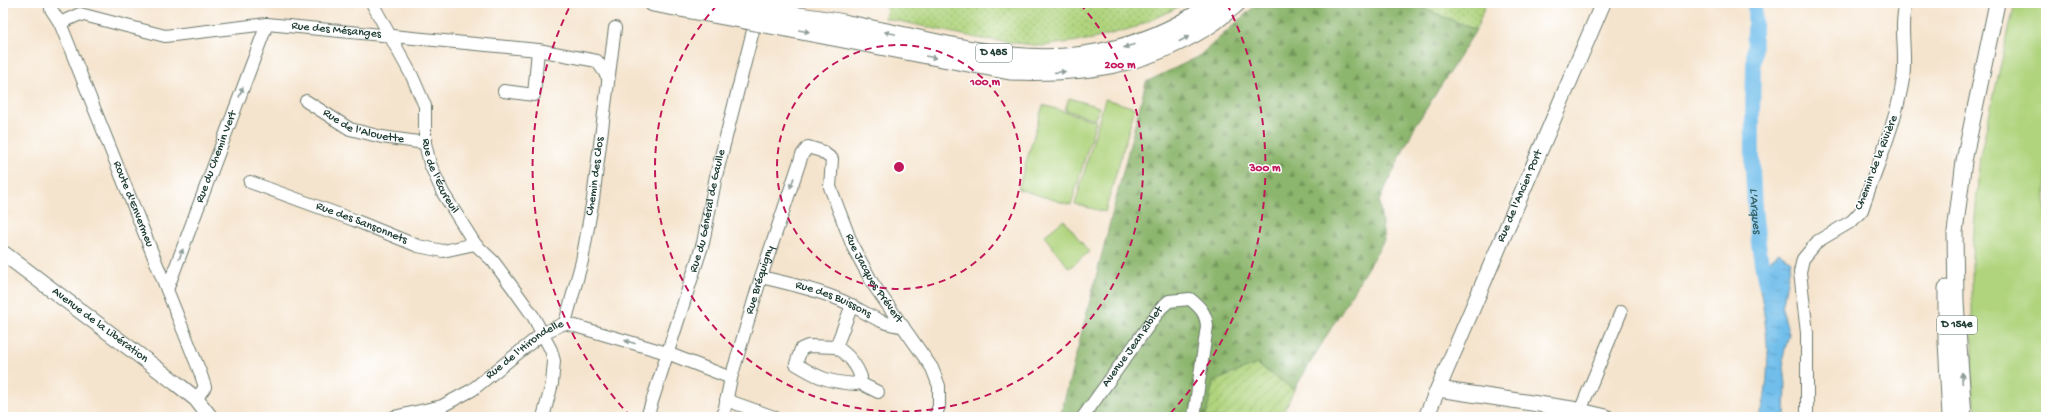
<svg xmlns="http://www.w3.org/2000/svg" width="2049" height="420" viewBox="0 0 2049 420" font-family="'Gochi Hand',sans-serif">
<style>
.grass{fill:url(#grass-dots);stroke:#688859}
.forest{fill:url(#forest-firs);stroke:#567a50}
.garden{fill:url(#garden-furrows);stroke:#688859}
.pitch{fill:#b0d47e;stroke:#688859}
.water{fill:url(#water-ripples);stroke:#487e90}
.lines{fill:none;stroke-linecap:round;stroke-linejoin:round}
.river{stroke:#71beeb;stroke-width:15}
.minor-casing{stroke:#6a776a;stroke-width:14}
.major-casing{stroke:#6a776a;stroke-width:17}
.highway-casing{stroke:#6a776a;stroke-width:19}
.minor{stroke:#fff;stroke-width:12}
.major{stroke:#fff;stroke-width:15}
.highway{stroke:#fff;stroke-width:17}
.highway-bridge-casing{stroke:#6a776a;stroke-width:19;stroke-linecap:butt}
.highway-bridge{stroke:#fff;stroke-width:17}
.oneway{fill:#8f9e9a}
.ring{fill:none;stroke:#c2185b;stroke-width:2;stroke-dasharray:7 5}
.labels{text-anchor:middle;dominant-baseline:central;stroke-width:3;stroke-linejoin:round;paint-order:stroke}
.shield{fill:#fff;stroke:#627771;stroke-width:1}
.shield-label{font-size:11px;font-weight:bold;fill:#1f3d34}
.street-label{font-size:12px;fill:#1f3d34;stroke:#fff}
.water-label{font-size:13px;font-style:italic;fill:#38646b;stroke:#fff}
.centre{fill:#c2185b;stroke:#fff;stroke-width:2}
.ring-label{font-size:12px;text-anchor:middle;font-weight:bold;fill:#c2185b;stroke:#fff;stroke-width:3;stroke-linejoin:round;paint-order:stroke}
</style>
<defs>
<pattern id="grass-dots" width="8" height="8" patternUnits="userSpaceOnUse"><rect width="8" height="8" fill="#b0d47e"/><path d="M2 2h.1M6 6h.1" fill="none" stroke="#8fad68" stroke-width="1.8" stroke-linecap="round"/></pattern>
<pattern id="forest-firs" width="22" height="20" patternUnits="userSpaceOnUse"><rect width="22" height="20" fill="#8cb66d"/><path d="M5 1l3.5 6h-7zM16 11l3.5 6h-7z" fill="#72955a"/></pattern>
<pattern id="garden-furrows" width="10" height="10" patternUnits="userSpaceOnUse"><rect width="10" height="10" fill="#b0d47e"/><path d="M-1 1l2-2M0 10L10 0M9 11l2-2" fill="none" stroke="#8fad68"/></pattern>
<pattern id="water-ripples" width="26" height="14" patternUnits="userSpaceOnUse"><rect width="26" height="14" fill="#71beeb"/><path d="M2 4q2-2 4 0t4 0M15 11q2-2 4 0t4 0" fill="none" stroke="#5c9cbf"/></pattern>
</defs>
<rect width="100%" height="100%" fill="#fff"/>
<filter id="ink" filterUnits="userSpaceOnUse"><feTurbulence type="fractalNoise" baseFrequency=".025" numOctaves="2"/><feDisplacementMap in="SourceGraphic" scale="8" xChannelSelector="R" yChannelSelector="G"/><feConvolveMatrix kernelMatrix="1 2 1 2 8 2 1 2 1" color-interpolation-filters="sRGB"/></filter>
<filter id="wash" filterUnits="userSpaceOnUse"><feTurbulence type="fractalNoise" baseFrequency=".012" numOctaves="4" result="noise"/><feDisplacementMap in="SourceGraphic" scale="16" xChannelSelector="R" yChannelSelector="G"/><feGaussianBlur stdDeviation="0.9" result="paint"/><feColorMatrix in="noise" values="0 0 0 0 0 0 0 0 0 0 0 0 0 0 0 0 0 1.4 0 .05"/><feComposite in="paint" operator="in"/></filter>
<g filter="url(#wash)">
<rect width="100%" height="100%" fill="#f5e4cd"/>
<g class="grass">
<path d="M888,3h299l-51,24 -43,12 -51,7 -60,-7 -97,-21z"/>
<path d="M1439,3h47l-10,27 -58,-24h13z"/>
</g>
<path class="forest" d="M1258,3h152l66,27 -62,98 -35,73 5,39 -90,150 -37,-26 -44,18 -7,35h-146l86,-335 52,-25z"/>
<path class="garden" d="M1257,364l37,26 -13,27h-75l7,-35z"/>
<g class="pitch">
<path d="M2015,3h31v414h-69l-5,-26v-135l8,-101z"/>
<path d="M1069,98l30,9 -4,12 -30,-9z"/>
<path d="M1105,99l30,9 -30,104 -30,-8z"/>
<path d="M1043,105l53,16 -25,84 -53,-16z"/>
<path d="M1064,220l25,32 -20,16 -25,-32z"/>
</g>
<path class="water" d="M1779,253l12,8 -9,47 7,26 -6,23 3,26 -1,34h-25c14,-46 6,-101 -4,-148z"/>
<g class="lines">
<path class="river" id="s1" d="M1755,3c-1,93 -10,191 11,282"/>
</g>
</g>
<g filter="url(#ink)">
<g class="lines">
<g class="minor-casing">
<g id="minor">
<path id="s2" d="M372,3l40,73 13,30v37l5,21 13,29 32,51 18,17 20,27 20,28 18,34 3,11 -2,23 -9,33"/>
<path id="s3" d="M51,9l9,14 140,349 5,15 -9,12"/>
<path id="s4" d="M60,23l20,-9 85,22 102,-12 271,26 59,11 11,16"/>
<path d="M504,91l30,4 4,-45"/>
<path id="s5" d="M306,101l44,28 32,8 43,6"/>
<path id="s6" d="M250,182l104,38 64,26 25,5 32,-7"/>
<path id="s7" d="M761,277c26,6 53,12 77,22 21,8 42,27 65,27"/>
<path id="s8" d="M167,290l100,-266"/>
<path id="s9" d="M565,323l17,-62 11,-62 22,-171"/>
<path d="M836,347c12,7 20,17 25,30l-5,7c-28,-2 -37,-6 -60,-20l5,-15 7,-3 28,1 16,-42"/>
<path d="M858,382l20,10"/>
<path d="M726,400l48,17"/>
<path d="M1580,411l41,-99"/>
<path id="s10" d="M394,417l48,-11 30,-16 71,-57 22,-10 102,30 64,25"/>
<path id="s11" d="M647,417l56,-174 13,-67 41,-161"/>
<path id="s12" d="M723,417l8,-39 30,-101 41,-122 6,-8 13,4 11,8 -2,28 23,60 20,37 59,84 7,18v20l-4,11"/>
<path id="s13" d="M1083,417l78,-109 8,-7 21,-2c10,8 16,14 17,27l-13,91"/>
<path d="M1807,417v-84l-7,-61 3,-13 15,-18 34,-20 10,-11c14,-43 34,-86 41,-131 4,-25 -4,-51 3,-76"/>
</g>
</g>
<g class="major-casing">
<g id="major">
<path id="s14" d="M3,253l173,130 20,16 14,18"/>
<path d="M1946,288v53l4,76"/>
<path d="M1438,389l134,20 34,8"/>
<path id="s15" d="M1426,417l177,-414"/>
<path d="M1964,417l-8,-115 -1,-70 9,-71 33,-158"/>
</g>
</g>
<g class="highway-casing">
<g id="highway">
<path d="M653,3l92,17"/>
<path d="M720,3l28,5"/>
<path d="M767,12c27,4 55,6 81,12 55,10 109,26 164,32 71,8 144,-11 201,-53"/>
<path d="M765,24l245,47c73,3 132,-5 196,-44 11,-6 21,-16 31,-24"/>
</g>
</g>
<use href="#minor" class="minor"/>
<use href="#major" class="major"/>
<use href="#highway" class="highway"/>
<g class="highway-bridge-casing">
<g id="highway-bridge">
<path d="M748,8l19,4"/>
<path d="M745,20l20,4"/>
</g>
</g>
<use href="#highway-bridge" class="highway-bridge"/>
</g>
<defs><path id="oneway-solid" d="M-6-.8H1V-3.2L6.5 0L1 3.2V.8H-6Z"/></defs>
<g class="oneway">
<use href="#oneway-solid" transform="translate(804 31) rotate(10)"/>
<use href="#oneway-solid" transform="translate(890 33) rotate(-168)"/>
<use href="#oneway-solid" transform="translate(1184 39) rotate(-28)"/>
<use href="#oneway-solid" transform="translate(1129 46) rotate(162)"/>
<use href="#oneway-solid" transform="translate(931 57) rotate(10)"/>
<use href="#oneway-solid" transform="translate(1060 72) rotate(-4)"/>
<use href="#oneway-solid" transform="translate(241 92) rotate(-70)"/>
<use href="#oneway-solid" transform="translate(792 183) rotate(110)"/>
<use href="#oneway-solid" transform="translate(181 254) rotate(-70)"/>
<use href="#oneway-solid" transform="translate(630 342) rotate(-164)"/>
<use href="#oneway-solid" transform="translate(1962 378) rotate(-94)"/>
</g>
</g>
<g class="ring">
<circle cx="899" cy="167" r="122"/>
<path d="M1080 4A244 244 0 1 1 718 4"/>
<path d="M631 417A366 366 0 0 1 571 4M1227 4A366 366 0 0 1 1167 417"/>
</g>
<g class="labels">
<g class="shield">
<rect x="976" y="44" width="36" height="18" rx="3"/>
<rect x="1937" y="316" width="40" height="18" rx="3"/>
</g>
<g class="shield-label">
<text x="994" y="53">D 485</text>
<text x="1957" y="325">D 154e</text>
</g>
<g class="street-label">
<text stroke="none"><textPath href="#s4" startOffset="282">Rue des Mésanges</textPath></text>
<text stroke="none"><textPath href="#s5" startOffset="64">Rue de l'Alouette</textPath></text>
<text stroke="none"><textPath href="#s8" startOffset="142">Rue du Chemin Vert</textPath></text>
<text transform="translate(1877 163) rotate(-69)">Chemin de la Rivière</text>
<text stroke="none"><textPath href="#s2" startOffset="189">Rue de l'Écureuil</textPath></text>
<text stroke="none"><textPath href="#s9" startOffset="150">Chemin des Clos</textPath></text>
<text stroke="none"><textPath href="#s15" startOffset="240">Rue de l'Ancien Port</textPath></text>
<text stroke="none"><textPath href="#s3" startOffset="212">Route d'Envermeu</textPath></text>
<text stroke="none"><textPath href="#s11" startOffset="215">Rue du Général de Gaulle</textPath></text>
<text stroke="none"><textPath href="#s6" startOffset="119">Rue des Sansonnets</textPath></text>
<text stroke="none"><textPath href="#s12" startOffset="441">Rue Jacques Prévert</textPath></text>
<text stroke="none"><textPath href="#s12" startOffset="142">Rue Bréquigny</textPath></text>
<text stroke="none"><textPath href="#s7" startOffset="76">Rue des Buissons</textPath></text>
<text stroke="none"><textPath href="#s14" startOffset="121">Avenue de la Libération</textPath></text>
<text stroke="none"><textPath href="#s13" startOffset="86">Avenue Jean Riblet</textPath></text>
<text stroke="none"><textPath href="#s10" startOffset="150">Rue de l'Hirondelle</textPath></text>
</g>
<g class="water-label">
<text stroke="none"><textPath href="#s1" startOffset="208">L'Arques</textPath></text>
</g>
</g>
<circle cx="899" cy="167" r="6" class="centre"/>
<g class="ring-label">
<text x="1120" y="68">200 m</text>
<text x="985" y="85">100 m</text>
<text x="1265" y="171">300 m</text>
</g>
<rect width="2049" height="420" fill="none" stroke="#fff" stroke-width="16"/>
</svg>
